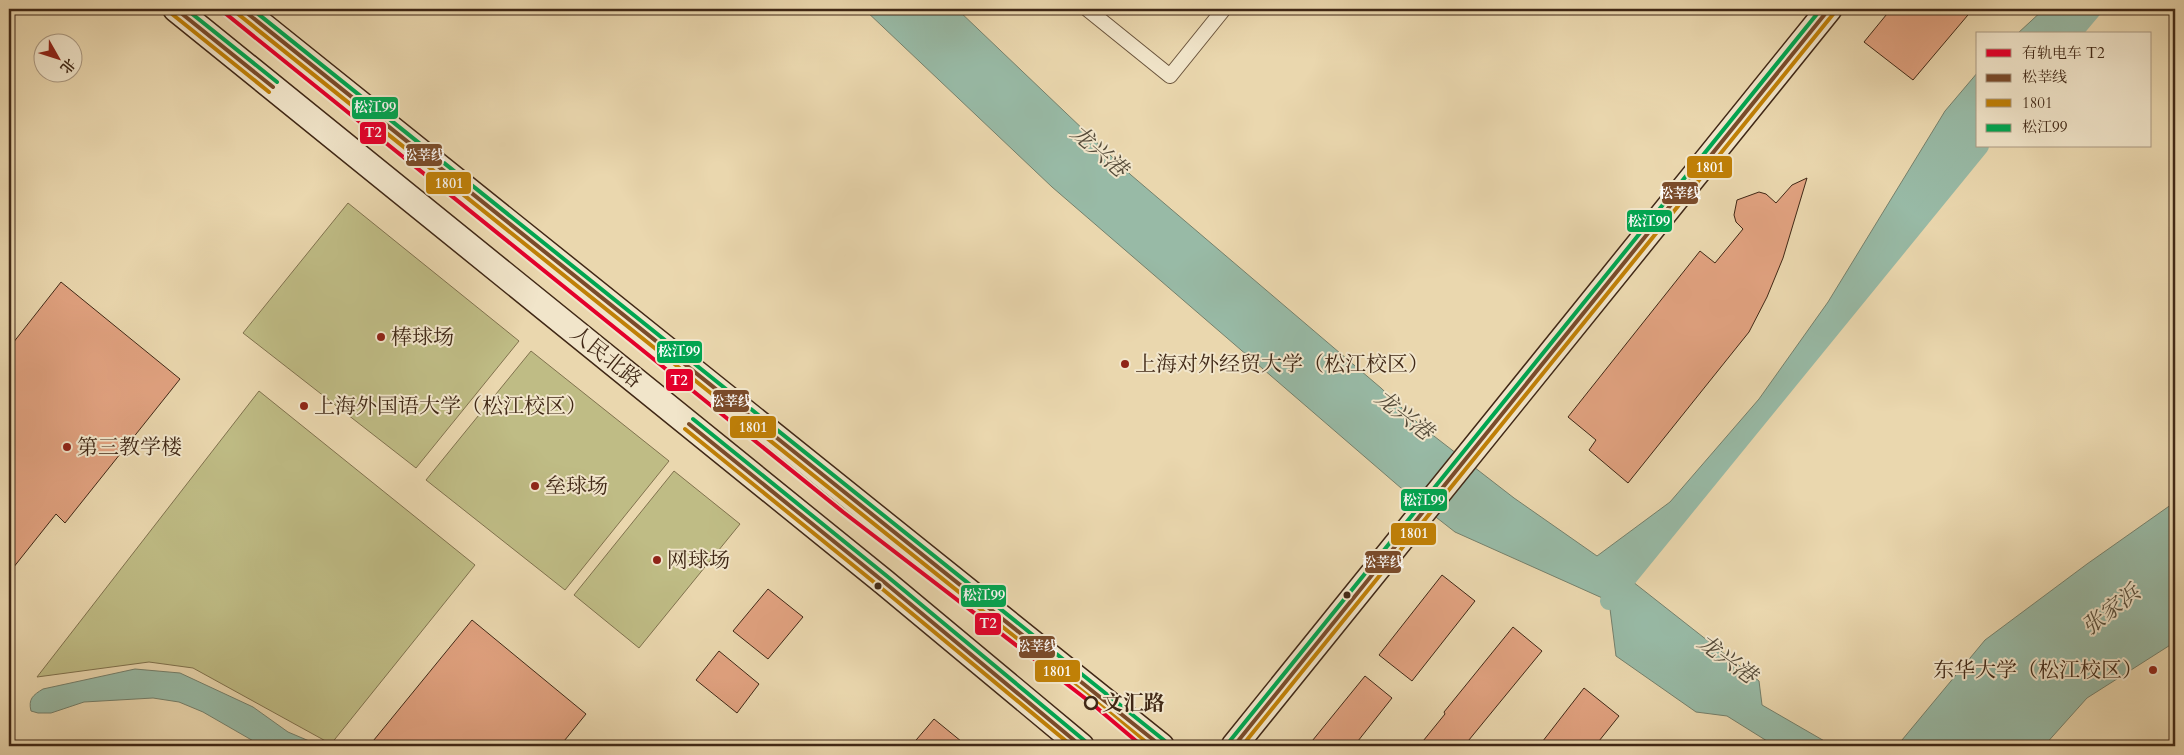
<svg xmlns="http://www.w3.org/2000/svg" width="2184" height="755" viewBox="0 0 2184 755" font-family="Cardo,'Noto Serif SC',serif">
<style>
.green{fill:#bfbc85;stroke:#80724e}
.water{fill:#98baa6;stroke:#75806c}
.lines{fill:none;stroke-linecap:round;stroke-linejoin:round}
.canal{stroke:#98baa6;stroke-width:18}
.building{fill:#e1a280;stroke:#402816}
.pedestrian-casing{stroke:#6a543c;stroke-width:16}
.secondary-casing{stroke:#402816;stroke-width:28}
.pedestrian{stroke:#f1e5ca;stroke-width:14}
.secondary{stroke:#f1e5ca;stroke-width:25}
.bus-1-casing{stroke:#f1e5ca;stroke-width:8}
.bus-2-casing{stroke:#f1e5ca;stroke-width:8}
.bus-3-casing{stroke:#f1e5ca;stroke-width:8}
.bus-1{stroke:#7a4b2a;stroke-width:4}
.bus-2{stroke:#c08007;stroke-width:4}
.bus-3{stroke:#00a651;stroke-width:4}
.tram-1-casing{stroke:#f1e5ca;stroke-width:8}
.tram-1{stroke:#e4002b;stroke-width:4}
.poi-dot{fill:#8f2418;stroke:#f1e5ca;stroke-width:2}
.bus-dot{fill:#402816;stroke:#f1e5ca;stroke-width:2}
.stop-dot{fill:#f1e5ca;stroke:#402816;stroke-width:2.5}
.labels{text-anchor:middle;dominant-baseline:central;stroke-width:4;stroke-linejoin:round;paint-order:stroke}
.poi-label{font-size:21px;fill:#402816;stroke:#f1e5ca;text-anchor:start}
.street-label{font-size:21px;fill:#402816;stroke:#f1e5ca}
.stop-label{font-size:21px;font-weight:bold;fill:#402816;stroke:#f1e5ca;text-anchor:start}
.water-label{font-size:22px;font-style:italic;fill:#564c3a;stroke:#f1e5ca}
.line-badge{stroke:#f1e5ca;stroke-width:2}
.badge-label{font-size:14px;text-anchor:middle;font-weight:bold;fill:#fff}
</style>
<rect width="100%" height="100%" fill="#ead7ae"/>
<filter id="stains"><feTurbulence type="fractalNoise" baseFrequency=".004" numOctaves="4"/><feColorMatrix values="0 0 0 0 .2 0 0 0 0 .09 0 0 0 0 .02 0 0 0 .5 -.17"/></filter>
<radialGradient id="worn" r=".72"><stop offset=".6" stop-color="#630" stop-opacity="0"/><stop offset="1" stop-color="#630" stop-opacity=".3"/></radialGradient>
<g class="green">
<path d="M348,203l171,138 -103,127 -173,-135z"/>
<path d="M531,351l138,110 -104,129 -139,-110z"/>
<path d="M259,391l216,174 -144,179 -138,-76 -44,-6 -112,15z"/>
<path d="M674,471l66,53 -101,124 -65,-53z"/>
</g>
<g class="water">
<path d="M864,9h93l174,166 250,213 40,38 93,72 83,58 73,-54 89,-103 69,-97 117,-191 33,-39v71l-350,435 131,103 3,24 71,41h-58l-48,-30 -31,-4 -80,-56 -7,-55 -154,-69 -32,-25 -371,-320z"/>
<path d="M2044,9h42l-21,25h-48z"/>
<path d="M2175,502v140l-88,56 -43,48h-147l88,-106 102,-76z"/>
<path d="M135,669l45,4 73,34 35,25 33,14h-59l-59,-34 -24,-10 -26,-4 -69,4 -33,11h-13l-7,-2c-3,-12 2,-16 12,-22z"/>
</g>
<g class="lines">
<g class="canal">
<path d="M2072,34l21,-25"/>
<path d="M1609,601l371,-455"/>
</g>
</g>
<g class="building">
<path d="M1891,9h82l-60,71 -49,-38z"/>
<path d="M1807,178l-24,80 -16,39 -18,35 -121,151 -39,-33 7,-10 -28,-23 132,-166 15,12 28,-34 -7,-7 -2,-7 3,-15 22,-8 7,2 10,9 16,-18z"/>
<path d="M61,282l119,97 -115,144 -9,-9 -47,59v-225z"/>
<path d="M1442,575l33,26 -63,80 -33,-26z"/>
<path d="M768,589l35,28 -35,42 -35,-28z"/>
<path d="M472,620l114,94 -26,32h-191z"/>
<path d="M1513,627l29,24 -78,95h-45l26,-32 -1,-2z"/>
<path d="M719,651l40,33 -22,29 -41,-33z"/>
<path d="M1365,676l27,22 -38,48h-46z"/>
<path d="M1584,688l35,28 -24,30h-56z"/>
<path d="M934,719l33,27h-56z"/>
</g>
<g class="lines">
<g class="pedestrian-casing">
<path id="pedestrian" d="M1087,9l83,67 54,-67"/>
</g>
<g class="secondary-casing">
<g id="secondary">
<path d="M176,9l708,573 197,164"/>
<path d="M242,9l919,737"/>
<path d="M1234,746l595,-737"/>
</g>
</g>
<use href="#pedestrian" class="pedestrian"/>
<use href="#secondary" class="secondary"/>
<g class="bus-1-casing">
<g id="bus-1">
<path d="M176,9l97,78"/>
<path d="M242,9l919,737"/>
<path d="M689,424l195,158 197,164"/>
<path d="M1234,746l595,-737"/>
</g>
</g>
<g class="bus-2-casing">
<g id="bus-2">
<path d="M172,14l97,78"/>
<path d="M238,14l913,732"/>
<path d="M685,429l195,158 192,159"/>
<path d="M1242,746l592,-733"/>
</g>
</g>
<g class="bus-3-casing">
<g id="bus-3">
<path d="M186,9l91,73"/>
<path d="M252,9l913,732"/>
<path d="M693,419l195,158 197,164"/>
<path d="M1229,742l592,-733"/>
</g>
</g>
<use href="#bus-1" class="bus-1"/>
<use href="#bus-2" class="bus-2"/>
<use href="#bus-3" class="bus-3"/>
<g class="tram-1-casing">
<path id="tram-1" d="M220,9l623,503 247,190 52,44"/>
</g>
<use href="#tram-1" class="tram-1"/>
</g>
<g class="poi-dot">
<circle cx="381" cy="337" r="5"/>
<circle cx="1125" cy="364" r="5"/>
<circle cx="304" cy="406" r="5"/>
<circle cx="67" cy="447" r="5"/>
<circle cx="535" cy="486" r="5"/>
<circle cx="657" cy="560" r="5"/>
<circle cx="2153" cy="670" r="5"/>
</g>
<g class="bus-dot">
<circle cx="878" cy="586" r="4.5"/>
<circle cx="1347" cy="595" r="4.5"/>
</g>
<circle class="stop-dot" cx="1091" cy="703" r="6"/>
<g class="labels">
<g class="poi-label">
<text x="391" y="337">棒球场</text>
<text x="1135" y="364">上海对外经贸大学（松江校区）</text>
<text x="314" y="406">上海外国语大学（松江校区）</text>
<text x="77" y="447">第三教学楼</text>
<text x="545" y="486">垒球场</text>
<text x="667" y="560">网球场</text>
<text x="2143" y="670" text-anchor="end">东华大学（松江校区）</text>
</g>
<g class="street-label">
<text transform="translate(606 357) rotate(39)">人民北路</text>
</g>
<g class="stop-label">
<text x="1102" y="703">文汇路</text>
</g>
<g class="water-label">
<text transform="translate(1099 151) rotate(41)">龙兴港</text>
<text transform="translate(1404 415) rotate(38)">龙兴港</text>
<text transform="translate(2111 610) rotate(-38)">张家浜</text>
<text transform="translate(1727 659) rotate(36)">龙兴港</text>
</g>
</g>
<g class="line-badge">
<rect x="351" y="96" width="48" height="24" rx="5" fill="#00a651"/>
<rect x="359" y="121" width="28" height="24" rx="5" fill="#e4002b"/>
<rect x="405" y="143" width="38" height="24" rx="5" fill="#7a4b2a"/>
<rect x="1686" y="155" width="47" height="24" rx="5" fill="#c08007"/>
<rect x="425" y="171" width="47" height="24" rx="5" fill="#c08007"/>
<rect x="1661" y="181" width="38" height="24" rx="5" fill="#7a4b2a"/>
<rect x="1626" y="209" width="47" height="24" rx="5" fill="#00a651"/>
<rect x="656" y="340" width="47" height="24" rx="5" fill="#00a651"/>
<rect x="665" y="368" width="29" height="24" rx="5" fill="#e4002b"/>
<rect x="712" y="389" width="38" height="24" rx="5" fill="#7a4b2a"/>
<rect x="729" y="415" width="48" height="24" rx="5" fill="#c08007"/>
<rect x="1400" y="488" width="48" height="24" rx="5" fill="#00a651"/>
<rect x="1390" y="522" width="47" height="24" rx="5" fill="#c08007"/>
<rect x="1364" y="550" width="38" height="24" rx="5" fill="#7a4b2a"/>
<rect x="960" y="584" width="47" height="24" rx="5" fill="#00a651"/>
<rect x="974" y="612" width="28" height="24" rx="5" fill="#e4002b"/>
<rect x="1018" y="635" width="38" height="24" rx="5" fill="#7a4b2a"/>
<rect x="1034" y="659" width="47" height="24" rx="5" fill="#c08007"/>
</g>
<g class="badge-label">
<text x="375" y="112">松江99</text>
<text x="373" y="137">T2</text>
<text x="424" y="160">松莘线</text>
<text x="1710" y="172">1801</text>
<text x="449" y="188">1801</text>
<text x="1680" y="198">松莘线</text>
<text x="1649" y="226">松江99</text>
<text x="679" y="356">松江99</text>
<text x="679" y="385">T2</text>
<text x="731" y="406">松莘线</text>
<text x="753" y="432">1801</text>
<text x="1424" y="505">松江99</text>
<text x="1414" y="538">1801</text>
<text x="1383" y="567">松莘线</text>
<text x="984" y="600">松江99</text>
<text x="988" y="628">T2</text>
<text x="1037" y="651">松莘线</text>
<text x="1057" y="676">1801</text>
</g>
<rect width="2184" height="755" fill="none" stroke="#ead7ae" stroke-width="30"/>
<rect x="10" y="10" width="2164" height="735" fill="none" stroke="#402816" stroke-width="2.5"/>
<rect x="15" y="15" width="2154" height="725" fill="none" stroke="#402816"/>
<rect x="1976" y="32" width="175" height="115" fill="#f1e5ca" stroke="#aa9982"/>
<rect x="1986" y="49" width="25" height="8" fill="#e4002b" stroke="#aa9982"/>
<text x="2022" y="58" font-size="15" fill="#402816">有轨电车 T2</text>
<rect x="1986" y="74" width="25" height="8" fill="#7a4b2a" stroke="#aa9982"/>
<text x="2022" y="82" font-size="15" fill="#402816">松莘线</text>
<rect x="1986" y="99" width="25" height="8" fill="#c08007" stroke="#aa9982"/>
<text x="2022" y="108" font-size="15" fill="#402816">1801</text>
<rect x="1986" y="124" width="25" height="8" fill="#00a651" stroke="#aa9982"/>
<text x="2022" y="132" font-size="15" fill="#402816">松江99</text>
<g transform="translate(58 58) rotate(129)"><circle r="24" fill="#f1e5ca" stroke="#aa9982"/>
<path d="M0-4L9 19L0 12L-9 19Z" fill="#8f2418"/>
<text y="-8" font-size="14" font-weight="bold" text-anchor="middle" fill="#402816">北</text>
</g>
<rect width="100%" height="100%" filter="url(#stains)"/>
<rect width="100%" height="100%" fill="url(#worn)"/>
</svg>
